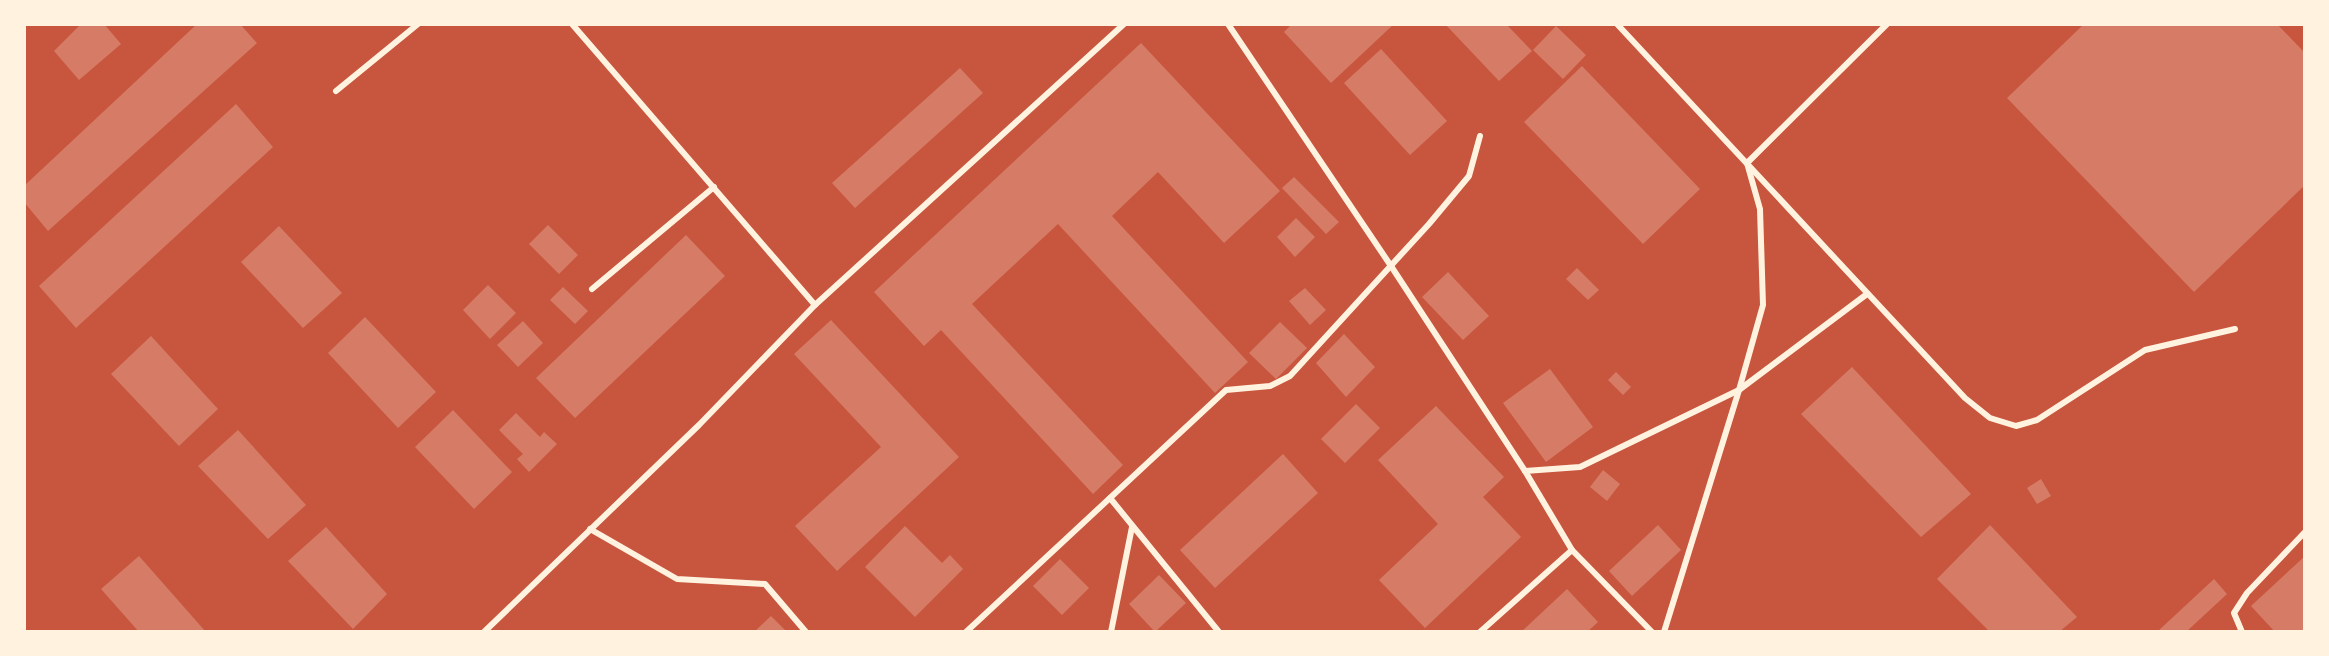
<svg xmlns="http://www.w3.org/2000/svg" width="2329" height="656" viewBox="0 0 2329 656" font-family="'Titillium Web',sans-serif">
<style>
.building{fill:#d67c66}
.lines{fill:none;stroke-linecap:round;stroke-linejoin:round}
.service{stroke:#fff3e0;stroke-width:6}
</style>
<rect width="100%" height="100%" fill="#c8553d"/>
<g class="building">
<path d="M81,24h23l17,20 -42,36 -25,-29z"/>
<path d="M197,24h43l17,19 -209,188 -24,-29v-16z"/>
<path d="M1292,24h102l-63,59 -47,-51z"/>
<path d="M1445,24h61l26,27 -33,30z"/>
<path d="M2084,24h193l28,29v132l-111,107 -187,-194z"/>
<path d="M1556,26l30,29 -23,24 -30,-29z"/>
<path d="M1141,43l139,148 -56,52 -66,-71 -46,44 136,146 -33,31 -157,-169 -86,80 151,161 -30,29 -152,-164 -17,16 -50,-54z"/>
<path d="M1381,49l66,72 -37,34 -66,-72z"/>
<path d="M1582,66l118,123 -57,55 -119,-122z"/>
<path d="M960,68l23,25 -128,115 -23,-25z"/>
<path d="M236,104l37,43 -197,181 -37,-42z"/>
<path d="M1294,177l45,45 -13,12 -44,-46z"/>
<path d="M1296,218l19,19 -20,20 -18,-20z"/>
<path d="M548,225l30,30 -19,19 -30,-30z"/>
<path d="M279,226l63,67 -39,35 -62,-66z"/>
<path d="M686,235l39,41 -150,142 -39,-40z"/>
<path d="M1577,268l22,22 -11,10 -22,-21z"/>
<path d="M1448,272l41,44 -26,24 -41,-43z"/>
<path d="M488,285l28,28 -26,26 -27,-29z"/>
<path d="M563,287l25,24 -13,13 -25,-24z"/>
<path d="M1305,288l21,22 -16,15 -21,-24z"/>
<path d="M365,317l71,75 -38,36 -70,-75z"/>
<path d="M831,320l128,137 -122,114 -42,-45 86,-79 -87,-93z"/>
<path d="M523,321l20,22 -25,24 -21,-22z"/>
<path d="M1280,322l27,26 -31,31 -27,-26z"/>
<path d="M1344,334l31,33 -29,30 -30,-34z"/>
<path d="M151,336l67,73 -39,37 -68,-72z"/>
<path d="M1852,367l119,127 -50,43 -120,-123z"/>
<path d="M1550,369l43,58 -47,35 -43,-59z"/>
<path d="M1616,372l15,15 -8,8 -15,-15z"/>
<path d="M1356,404l24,24 -35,35 -24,-24z"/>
<path d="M1436,406l68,71 -21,20 38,40 -96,91 -46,-48 59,-56 -60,-64z"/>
<path d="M453,410l59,62 -38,37 -59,-62z"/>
<path d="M516,413l24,24 4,-5 13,12 -28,28 -12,-13 6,-5 -24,-24z"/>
<path d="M238,430l68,75 -38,34 -70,-73z"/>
<path d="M1283,454l35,39 -103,95 -35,-38z"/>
<path d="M1603,470l17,14 -13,17 -17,-14z"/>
<path d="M2041,479l10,17 -14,8 -10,-16z"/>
<path d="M1658,525l23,25 -49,46 -23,-25z"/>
<path d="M1990,525l87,92 -18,15h-69l-53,-53z"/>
<path d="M905,526l37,37 8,-8 13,14 -48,48 -50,-50z"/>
<path d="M326,527l61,67 -34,35 -65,-68z"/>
<path d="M139,556l67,76h-67l-38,-43z"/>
<path d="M2305,556v76h-30l-24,-26z"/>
<path d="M1060,559l29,29 -27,27 -29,-29z"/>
<path d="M1159,575l27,28 -31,29 -26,-28z"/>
<path d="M2214,579l13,15 -41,38h-29z"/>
<path d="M1567,589l31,33 -11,10h-66z"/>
<path d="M771,616l16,16h-33z"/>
</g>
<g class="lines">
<g class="service">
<path d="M572,24l243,281"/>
<path d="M1228,24l163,242 134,205 47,79 80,82"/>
<path d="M1617,24l348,374 25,20 26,8 21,-6 108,-70 90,-21"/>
<path d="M336,91l82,-67"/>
<path d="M592,289l122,-102"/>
<path d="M1525,471l55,-4 159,-77 128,-96"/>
<path d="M1110,498l109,134"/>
<path d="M590,529l87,50 88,5 41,48"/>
<path d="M484,632l215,-207 116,-120 309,-281"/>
<path d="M966,632l260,-242 44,-4 20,-10 139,-152 40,-48 11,-40"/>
<path d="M1111,632l21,-105"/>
<path d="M1480,632l92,-82"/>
<path d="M1664,632l75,-242 24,-85 -3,-96 -13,-46 140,-139"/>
<path d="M2242,632l-8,-19 13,-20 58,-61"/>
</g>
</g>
<rect width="2329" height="656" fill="none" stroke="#fff3e0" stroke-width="52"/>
</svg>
